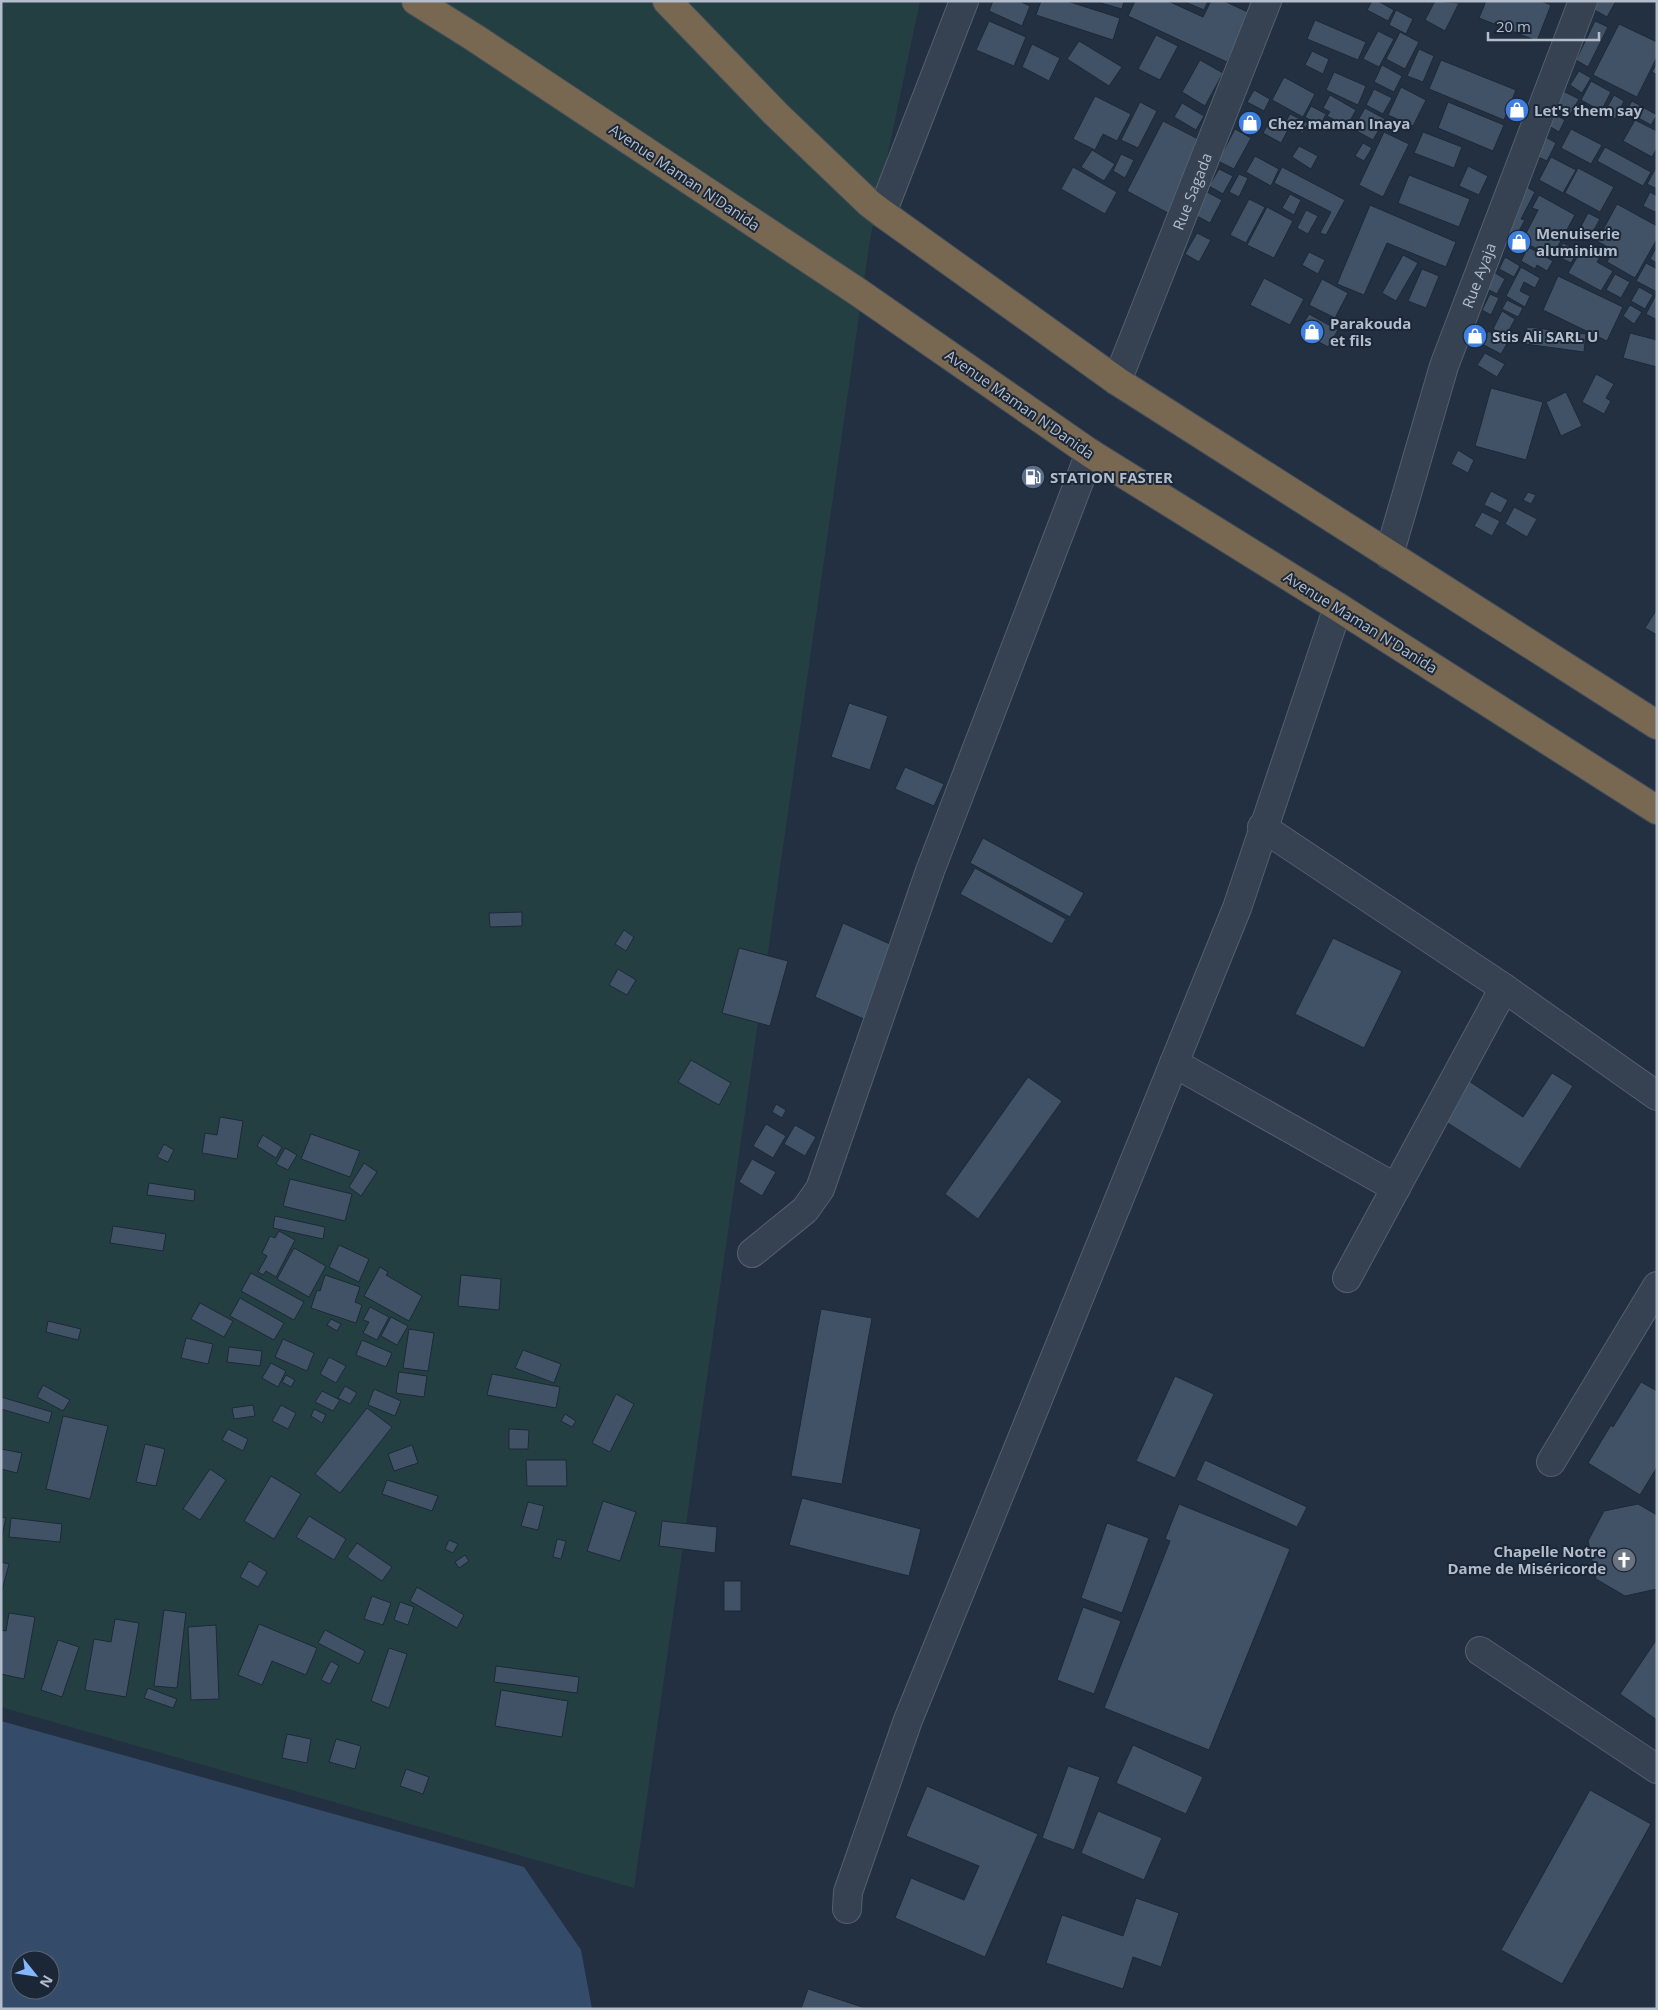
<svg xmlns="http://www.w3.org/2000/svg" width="1658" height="2010" viewBox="0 0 1658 2010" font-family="'Open Sans',sans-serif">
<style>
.green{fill:#243f42}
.water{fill:#344c6a;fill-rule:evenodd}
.building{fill:#425266;stroke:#1d2938}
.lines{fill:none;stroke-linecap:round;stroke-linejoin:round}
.minor-casing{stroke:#54606f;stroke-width:30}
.highway-casing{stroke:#414d5c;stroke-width:30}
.minor{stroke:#364251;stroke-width:28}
.highway{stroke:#786852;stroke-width:28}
.labels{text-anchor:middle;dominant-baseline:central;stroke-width:4;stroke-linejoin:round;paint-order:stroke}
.poi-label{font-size:15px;font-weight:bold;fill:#b3bdcc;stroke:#1b2736;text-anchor:start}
.street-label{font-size:15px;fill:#b3bdcc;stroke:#1b2736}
</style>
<rect width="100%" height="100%" fill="#223041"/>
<path class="green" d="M1,1h919l-50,238 -236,1649 -633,-181z"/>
<path class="water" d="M1,1721l523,146 57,83 11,59h-591zM20,1960h30v30h-30z"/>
<g class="building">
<path d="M993,1h26l11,5 -8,20 -33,-15z"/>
<path d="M1041,1h26l53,17 -7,22 -77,-25z"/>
<path d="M1094,1h30l-2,8z"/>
<path d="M1135,1h33l35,16 8,-16h13l26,12 -23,49 -99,-46z"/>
<path d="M1183,1h25l-4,9z"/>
<path d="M1372,1h6l16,9 -6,11 -21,-11z"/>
<path d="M1435,1l24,2 -14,28 -20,-11z"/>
<path d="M1486,1h55l10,4 -14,36 -58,-23z"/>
<path d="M1595,1h21l-9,16 -16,-9z"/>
<path d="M1396,10l17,9 -7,15 -17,-9z"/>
<path d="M1315,20l51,22 -8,18 -51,-21z"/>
<path d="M989,21l37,16 -12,29 -38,-16z"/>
<path d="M1595,21l13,6 -20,40 -12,-7z"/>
<path d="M1619,24l38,18v15l-20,40 -44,-22z"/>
<path d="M1378,31l16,8 -15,28 -16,-8z"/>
<path d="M1400,32l19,10 -14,27 -19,-10z"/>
<path d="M1156,35l22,11 -18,34 -22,-11z"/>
<path d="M1079,41l43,26 -13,19 -42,-27z"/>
<path d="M1032,44l28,14 -11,23 -27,-14z"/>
<path d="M1419,49l15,7 -11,26 -16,-6z"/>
<path d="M1312,51l17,8 -6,15 -18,-9z"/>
<path d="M1200,60l23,13 -18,33 -23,-14z"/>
<path d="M1441,60l75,30 -12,30 -75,-31z"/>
<path d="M1657,63v12l-5,-3z"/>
<path d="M1382,65l20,11 -8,16 -20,-10z"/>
<path d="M1579,71l12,7 -9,15 -12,-8z"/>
<path d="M1334,72l32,14 -8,19 -32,-15z"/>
<path d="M1284,77l31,17 -12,23 -31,-17z"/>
<path d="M1591,81l20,11 -10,19 -20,-11z"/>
<path d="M1401,87l25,13 -13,26 -25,-11z"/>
<path d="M1374,89l18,9 -9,16 -17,-9z"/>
<path d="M1559,89l20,10 -10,18 -19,-11z"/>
<path d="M1254,90l16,9 -6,12 -17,-9z"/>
<path d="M1330,95l26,15 -9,16 -20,-10 3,-4 -7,-4z"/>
<path d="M1614,95l10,6 -9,18 -11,-6z"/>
<path d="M1095,96l36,18 -14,27 -14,-7 -8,16 -22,-11z"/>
<path d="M1632,101l25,14 -6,10 -25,-14z"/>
<path d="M1140,102l17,9 -19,37 -17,-8z"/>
<path d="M1448,102l56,23 -11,26 -55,-23z"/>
<path d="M1182,103l22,13 -8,14 -22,-13z"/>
<path d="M1311,106l15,8 -6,12 -15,-9z"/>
<path d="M1365,108l20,11 -12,21 -20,-11z"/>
<path d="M1550,112l15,8 -6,12 -15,-9z"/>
<path d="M1249,113l13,7 -8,16 -13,-7z"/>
<path d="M1290,114l18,9 -5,10 -18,-10z"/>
<path d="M1271,119l17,11 -7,13 -18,-10z"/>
<path d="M1635,120l22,11v17l-5,9 -29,-16z"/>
<path d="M1163,121l41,21 -36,71 -41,-22z"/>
<path d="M1235,129l16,9 -17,31 -16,-8z"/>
<path d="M1571,129l31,16 -11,19 -30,-16z"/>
<path d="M1384,132l25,12 -26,53 -24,-12z"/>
<path d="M1423,132l39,15 -8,21 -40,-15z"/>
<path d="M1544,136l12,7 -9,18 -13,-6z"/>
<path d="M1363,143l9,5 -8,13 -9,-5z"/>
<path d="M1299,146l19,10 -7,13 -19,-12z"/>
<path d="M1605,147l46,25 -8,14 -46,-25z"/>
<path d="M1092,150l23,14 -11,17 -23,-14z"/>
<path d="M1121,154l13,6 -9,18 -12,-7z"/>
<path d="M1255,156l24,13 -8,17 -25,-14z"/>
<path d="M1551,157l25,13 -13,23 -24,-13z"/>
<path d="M1468,166l20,10 -9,19 -20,-9z"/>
<path d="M1657,166v23l-10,-5z"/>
<path d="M1073,167l44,25 -12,22 -44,-25z"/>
<path d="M1282,167l63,33 -19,35 -6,-2 11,-21 -57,-29z"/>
<path d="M1578,168l36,19 -14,25 -35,-19z"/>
<path d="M1219,169l14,7 -10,18 -14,-8z"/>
<path d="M1239,174l9,4 -9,19 -10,-5z"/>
<path d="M1409,175l61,24 -11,28 -61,-24z"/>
<path d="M1523,185l12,7 -14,27 4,1 -10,18 -15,-8z"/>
<path d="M1207,192l15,8 -12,23 -15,-8z"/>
<path d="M1650,192l7,4v17l-14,-7z"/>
<path d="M1290,194l11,6 -7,15 -12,-7z"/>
<path d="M1539,195l36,20 -23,42 -30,-16 16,-31 -6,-2z"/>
<path d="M1249,199l16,8 -19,36 -16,-8z"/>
<path d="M1617,204l40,22v13l-22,39 -28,-16 6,-12 -16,-9z"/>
<path d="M1370,205l86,37 -10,25 -59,-24 -23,52 -27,-11z"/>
<path d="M1267,207l26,14 -19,37 -27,-13z"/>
<path d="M1306,210l12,6 -10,18 -11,-6z"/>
<path d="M1588,213l12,6 -13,23 -11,-6z"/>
<path d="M1197,233l14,7 -12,22 -14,-8z"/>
<path d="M1563,243l15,8 -7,12 -14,-7z"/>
<path d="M1584,245l17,10 -4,7 16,9 -12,20 -33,-18z"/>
<path d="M1657,246v17l-7,-4z"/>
<path d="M1528,247l25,14 -6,10 -10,-6 -2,4 -14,-8z"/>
<path d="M1309,252l16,8 -7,14 -16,-9z"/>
<path d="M1403,255l15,8 -22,38 -14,-8z"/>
<path d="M1505,257l15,9 -6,11 -15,-8z"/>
<path d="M1646,263l11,6v23l-21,-11z"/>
<path d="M1521,267l19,11 -5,10 -11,-6 -4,9 10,5 -5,11 -19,-11z"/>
<path d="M1422,269l17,7 -13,32 -18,-7z"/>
<path d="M1492,271l13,8 -8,15 -14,-7z"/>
<path d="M1615,274l15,8 -9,16 -15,-8z"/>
<path d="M1558,276l65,31 -16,34 -64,-31z"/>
<path d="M1264,278l40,21 -14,26 -40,-20z"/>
<path d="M1322,279l26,14 -13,25 -26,-13z"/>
<path d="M1639,287l14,8 -8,14 -14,-8z"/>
<path d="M1490,294l9,4 -8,17 -9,-5z"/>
<path d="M1656,295h1v25l-11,-6z"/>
<path d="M1507,300l16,8 -5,9 -16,-8z"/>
<path d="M1630,305l12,7 -8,12 -11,-8z"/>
<path d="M1502,311l13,8 -9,17 -13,-7z"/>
<path d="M1309,314l29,16 -10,17 -29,-16z"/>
<path d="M1527,327l59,7 -2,18 -59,-8z"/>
<path d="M1488,331l20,11 -7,12 -19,-10z"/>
<path d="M1630,333l27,7v27l-34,-9z"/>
<path d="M1485,353l20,11 -8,13 -20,-12z"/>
<path d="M1596,374l18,10 -8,14 5,3 -7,13 -22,-12z"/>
<path d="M1491,388l52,14 -17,58 -51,-14z"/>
<path d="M1566,392l16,34 -21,10 -15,-34z"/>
<path d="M1458,450l16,10 -6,13 -17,-9z"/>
<path d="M1491,491l17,9 -7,13 -17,-8z"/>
<path d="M1528,492l8,3 -5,9 -8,-4z"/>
<path d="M1514,507l23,12 -10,18 -22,-13z"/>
<path d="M1482,512l18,9 -8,15 -18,-10z"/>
<path d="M1657,609v26l-12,-7z"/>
<path d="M849,703l39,13 -18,54 -39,-13z"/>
<path d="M905,767l39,17 -10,22 -39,-17z"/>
<path d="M983,838l101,55 -14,24 -100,-54z"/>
<path d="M975,868l91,51 -14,25 -92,-50z"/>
<path d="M522,912v14l-32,1 -1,-14z"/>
<path d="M843,923l58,26 -33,72 -53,-24z"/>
<path d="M624,930l10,7 -8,14 -11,-7z"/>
<path d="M1333,938l69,33 -38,77 -69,-34z"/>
<path d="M739,948l49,13 -18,65 -48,-13z"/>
<path d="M618,969l18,11 -9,15 -18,-10z"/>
<path d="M691,1060l40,23 -12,22 -41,-23z"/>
<path d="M1552,1073l21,13 -53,83 -77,-49 26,-39 54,36z"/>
<path d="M1028,1077l34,24 -84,118 -33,-25z"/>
<path d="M776,1104l10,6 -4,8 -10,-6z"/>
<path d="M220,1117l23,4 -6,38 -35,-6 3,-20 12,2z"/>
<path d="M766,1124l20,12 -13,22 -20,-12z"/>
<path d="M795,1125l21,12 -11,19 -21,-12z"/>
<path d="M311,1134l49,17 -10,26 -49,-18z"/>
<path d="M263,1135l19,12 -6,11 -19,-12z"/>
<path d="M164,1144l10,6 -6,12 -11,-5z"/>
<path d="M285,1148l12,7 -9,15 -12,-6z"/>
<path d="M752,1159l24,13 -14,24 -23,-14z"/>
<path d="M364,1163l13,9 -16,24 -12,-9z"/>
<path d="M290,1179l62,15 -7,27 -62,-15z"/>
<path d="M149,1183l46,7 -1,11 -47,-6z"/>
<path d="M275,1216l50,11 -2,12 -50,-11z"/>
<path d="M113,1226l53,8 -3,17 -53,-8z"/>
<path d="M279,1231l16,9 -19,37 -10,-6 -3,4 -5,-3 9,-16 -5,-3 8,-17 5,2z"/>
<path d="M339,1245l30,14 -10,23 -30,-15z"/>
<path d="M294,1248l32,18 -17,31 -32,-18z"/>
<path d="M380,1267l8,5 -2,3 36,21 -13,25 -45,-25z"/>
<path d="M251,1273l53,29 -10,18 -53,-29z"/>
<path d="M325,1275l35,12 -5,15 7,3 -6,18 -45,-15 6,-18 3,1z"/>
<path d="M461,1275l40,4 -2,31 -41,-4z"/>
<path d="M240,1298l44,25 -10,17 -44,-24z"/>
<path d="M200,1303l33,18 -9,16 -33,-18z"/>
<path d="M370,1307l19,10 -12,23 -14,-7 6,-11 -6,-2z"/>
<path d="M821,1309l51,9 -30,166 -51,-8z"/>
<path d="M391,1317l17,9 -11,19 -16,-9z"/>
<path d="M331,1319l10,5 -4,7 -10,-6z"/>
<path d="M48,1321l33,8 -3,11 -32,-8z"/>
<path d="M409,1329l25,4 -6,38 -25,-3z"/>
<path d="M186,1338l27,6 -5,20 -27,-6z"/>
<path d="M283,1339l31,14 -7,18 -32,-14z"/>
<path d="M362,1340l30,13 -6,14 -30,-12z"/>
<path d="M229,1347l33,4 -2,15 -33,-4z"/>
<path d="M523,1350l38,14 -7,19 -39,-15z"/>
<path d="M329,1357l17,9 -10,17 -16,-9z"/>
<path d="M271,1363l15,8 -8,16 -16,-9z"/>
<path d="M399,1372l28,4 -3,21 -28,-4z"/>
<path d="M492,1374l68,13 -4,21 -69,-13z"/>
<path d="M286,1375l9,5 -4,7 -9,-5z"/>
<path d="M1175,1376l39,18 -39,84 -39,-17z"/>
<path d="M1641,1382l16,9v76l-17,28 -52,-32 23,-38 2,2z"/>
<path d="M43,1385l27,15 -7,11 -26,-14z"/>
<path d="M345,1386l12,7 -7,11 -12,-6z"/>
<path d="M374,1389l27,12 -6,15 -27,-11z"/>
<path d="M322,1391l18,9 -7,11 -18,-9z"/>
<path d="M616,1394l18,10 -24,48 -18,-9z"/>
<path d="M1,1397l51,15 -3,11 -48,-14z"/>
<path d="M253,1405l2,11 -21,3 -2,-11z"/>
<path d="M281,1405l15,8 -8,16 -16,-8z"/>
<path d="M367,1408l25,19 -52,66 -25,-19z"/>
<path d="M314,1409l12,6 -4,8 -11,-7z"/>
<path d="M565,1414l11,7 -4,6 -11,-6z"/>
<path d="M63,1416l45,10 -18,73 -44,-10z"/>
<path d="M228,1429l20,10 -5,12 -21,-11z"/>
<path d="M509,1429l20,1 -1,19h-19z"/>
<path d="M145,1444l20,5 -9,37 -20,-4z"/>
<path d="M412,1445l6,18 -24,8 -6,-17z"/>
<path d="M1,1449l21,4 -5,20 -16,-4z"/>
<path d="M526,1460h40l1,26h-40z"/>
<path d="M1205,1460l102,47 -10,20 -101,-47z"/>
<path d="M210,1469l16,11 -26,40 -17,-11z"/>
<path d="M271,1476l30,18 -27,45 -30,-18z"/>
<path d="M387,1480l51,16 -6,15 -50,-17z"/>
<path d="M802,1498l119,31 -12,47 -120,-31z"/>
<path d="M603,1501l33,11 -16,49 -33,-10z"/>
<path d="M528,1502l16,4 -6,24 -17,-4z"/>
<path d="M1179,1504l111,45 -81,201 -105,-42 66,-167 -5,-2z"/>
<path d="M1638,1504l19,11v74l-32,7 -29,-17 -8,-38 16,-30z"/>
<path d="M309,1516l37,23 -12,21 -38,-23z"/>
<path d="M1,1517l5,1 -5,22z"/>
<path d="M11,1518l51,6 -2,18 -51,-5z"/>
<path d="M662,1521l55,6 -2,26 -56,-7z"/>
<path d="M1107,1523l42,15 -27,75 -41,-15z"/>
<path d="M557,1539l9,2 -5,18 -8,-2z"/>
<path d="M449,1540l9,4 -5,9 -8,-4z"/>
<path d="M357,1543l35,24 -10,14 -35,-24z"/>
<path d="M465,1555l4,6 -10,7 -4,-6z"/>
<path d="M249,1561l18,11 -9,15 -18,-10z"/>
<path d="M1,1562l8,2 -8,30z"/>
<rect x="724" y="1581" width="17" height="30"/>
<path d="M417,1587l47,28 -7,13 -47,-27z"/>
<path d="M372,1596l19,7 -8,22 -19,-6z"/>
<path d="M400,1602l14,5 -6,18 -14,-5z"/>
<path d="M1083,1607l38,14 -27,73 -37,-14z"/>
<path d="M164,1610l22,3 -9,75 -23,-2z"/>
<path d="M9,1613l26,4 -11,62 -23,-5v-44l5,1z"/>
<path d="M115,1619l24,4 -13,74 -41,-7 9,-51 17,3z"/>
<path d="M259,1624l58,24 -11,27 -34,-14 -10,24 -24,-10z"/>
<path d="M216,1625l3,74 -28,1 -3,-73z"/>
<path d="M325,1630l40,21 -6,13 -41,-21z"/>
<path d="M1657,1639v81l-37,-26z"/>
<path d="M58,1640l21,7 -17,50 -21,-7z"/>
<path d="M389,1648l18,6 -18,54 -18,-7z"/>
<path d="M331,1661l8,5 -9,18 -9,-4z"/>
<path d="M496,1666l83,11 -2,16 -83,-11z"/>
<path d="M148,1688l29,11 -4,9 -29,-10z"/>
<path d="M501,1690l67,11 -6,36 -67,-11z"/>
<path d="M287,1734l24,5 -4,24 -25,-5z"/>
<path d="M336,1739l25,7 -6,23 -26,-7z"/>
<path d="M1133,1745l70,32 -17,37 -70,-31z"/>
<path d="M1068,1766l32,11 -26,73 -32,-12z"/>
<path d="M406,1769l23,8 -6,17 -23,-8z"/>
<path d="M927,1786l111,48 -53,123 -90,-39 16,-40 53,22 15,-34 -73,-30z"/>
<path d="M1590,1790l61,34 -89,160 -61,-34z"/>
<path d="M1098,1811l64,27 -18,42 -63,-27z"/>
<path d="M1136,1898l43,15 -18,54 -28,-10 -10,32 -77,-26 16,-48 61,21z"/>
<path d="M808,1989l60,20h-67z"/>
</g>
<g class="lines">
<g class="minor-casing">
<g id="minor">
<path d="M882,213l82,-212"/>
<path id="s1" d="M1117,381l150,-380"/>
<path id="s2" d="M1389,555l55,-189 139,-365"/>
<path d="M1262,827l242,161 153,108"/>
<path d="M1174,1063l222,125"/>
<path d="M752,1253l53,-43 15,-21 110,-318 160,-418"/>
<path d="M1347,1278l157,-290"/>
<path d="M1551,1462l106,-176"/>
<path d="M1480,1651l177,118"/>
<path d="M847,1909l1,-17 60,-172 329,-812 101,-301"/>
</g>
</g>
<g class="highway-casing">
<g id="highway">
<path d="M416,1l59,37 383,254 232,161 248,154 319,203"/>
<path d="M667,1l109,113 93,89 13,10 235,168 540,344"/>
</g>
</g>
<use href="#minor" class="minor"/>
<use href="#highway" class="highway"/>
</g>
<defs>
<g id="shop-disc" transform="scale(1.25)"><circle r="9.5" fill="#3f7fe0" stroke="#1b2736"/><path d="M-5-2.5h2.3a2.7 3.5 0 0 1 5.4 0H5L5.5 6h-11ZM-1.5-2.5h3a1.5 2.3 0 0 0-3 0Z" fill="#fff"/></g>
<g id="fuel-disc" transform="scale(1.25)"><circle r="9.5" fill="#5c6f8a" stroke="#1b2736"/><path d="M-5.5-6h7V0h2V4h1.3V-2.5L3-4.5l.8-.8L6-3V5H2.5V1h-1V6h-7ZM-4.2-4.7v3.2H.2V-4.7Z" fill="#fff"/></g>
<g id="church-disc" transform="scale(1.25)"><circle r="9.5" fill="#6b7280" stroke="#1b2736"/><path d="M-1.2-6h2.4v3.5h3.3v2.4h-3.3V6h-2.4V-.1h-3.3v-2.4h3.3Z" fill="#fff"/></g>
</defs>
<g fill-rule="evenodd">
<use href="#shop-disc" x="1517" y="110"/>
<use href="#shop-disc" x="1250" y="123"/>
<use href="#shop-disc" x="1519" y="242"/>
<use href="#shop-disc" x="1312" y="332"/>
<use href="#shop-disc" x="1475" y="336"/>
<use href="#fuel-disc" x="1033" y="477"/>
<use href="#church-disc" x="1624" y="1560"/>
</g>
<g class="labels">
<g class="poi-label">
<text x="1534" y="110">Let's them say</text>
<text x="1268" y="123">Chez maman Inaya</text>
<text x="1536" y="233">Menuiserie<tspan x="1536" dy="17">aluminium</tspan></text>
<text x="1330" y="323">Parakouda<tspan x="1330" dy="17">et fils</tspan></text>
<text x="1492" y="336">Stis Ali SARL U</text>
<text x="1050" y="477">STATION FASTER</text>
<text x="1606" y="1551" text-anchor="end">Chapelle Notre<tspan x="1606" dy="17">Dame de Miséricorde</tspan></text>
</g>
<g class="street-label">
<text transform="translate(685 177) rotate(34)">Avenue Maman N'Danida</text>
<text stroke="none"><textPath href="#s1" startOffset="204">Rue Sagada</textPath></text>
<text stroke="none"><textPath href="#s2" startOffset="294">Rue Ayaja</textPath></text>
<text transform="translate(1020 404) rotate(35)">Avenue Maman N'Danida</text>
<text transform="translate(1361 622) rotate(32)">Avenue Maman N'Danida</text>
</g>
</g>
<rect width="1658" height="2010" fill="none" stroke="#b3bdcc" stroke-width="5"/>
<g transform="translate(35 1975) rotate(120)"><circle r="24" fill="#1b2736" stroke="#586372"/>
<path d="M0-4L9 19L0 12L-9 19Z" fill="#84b7ff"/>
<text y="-8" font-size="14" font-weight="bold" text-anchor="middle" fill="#b3bdcc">N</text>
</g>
<path d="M1488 32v8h111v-8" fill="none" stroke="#b3bdcc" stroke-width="2.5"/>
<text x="1496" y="32" font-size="15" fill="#b3bdcc" stroke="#1b2736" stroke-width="4" paint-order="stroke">20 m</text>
</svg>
